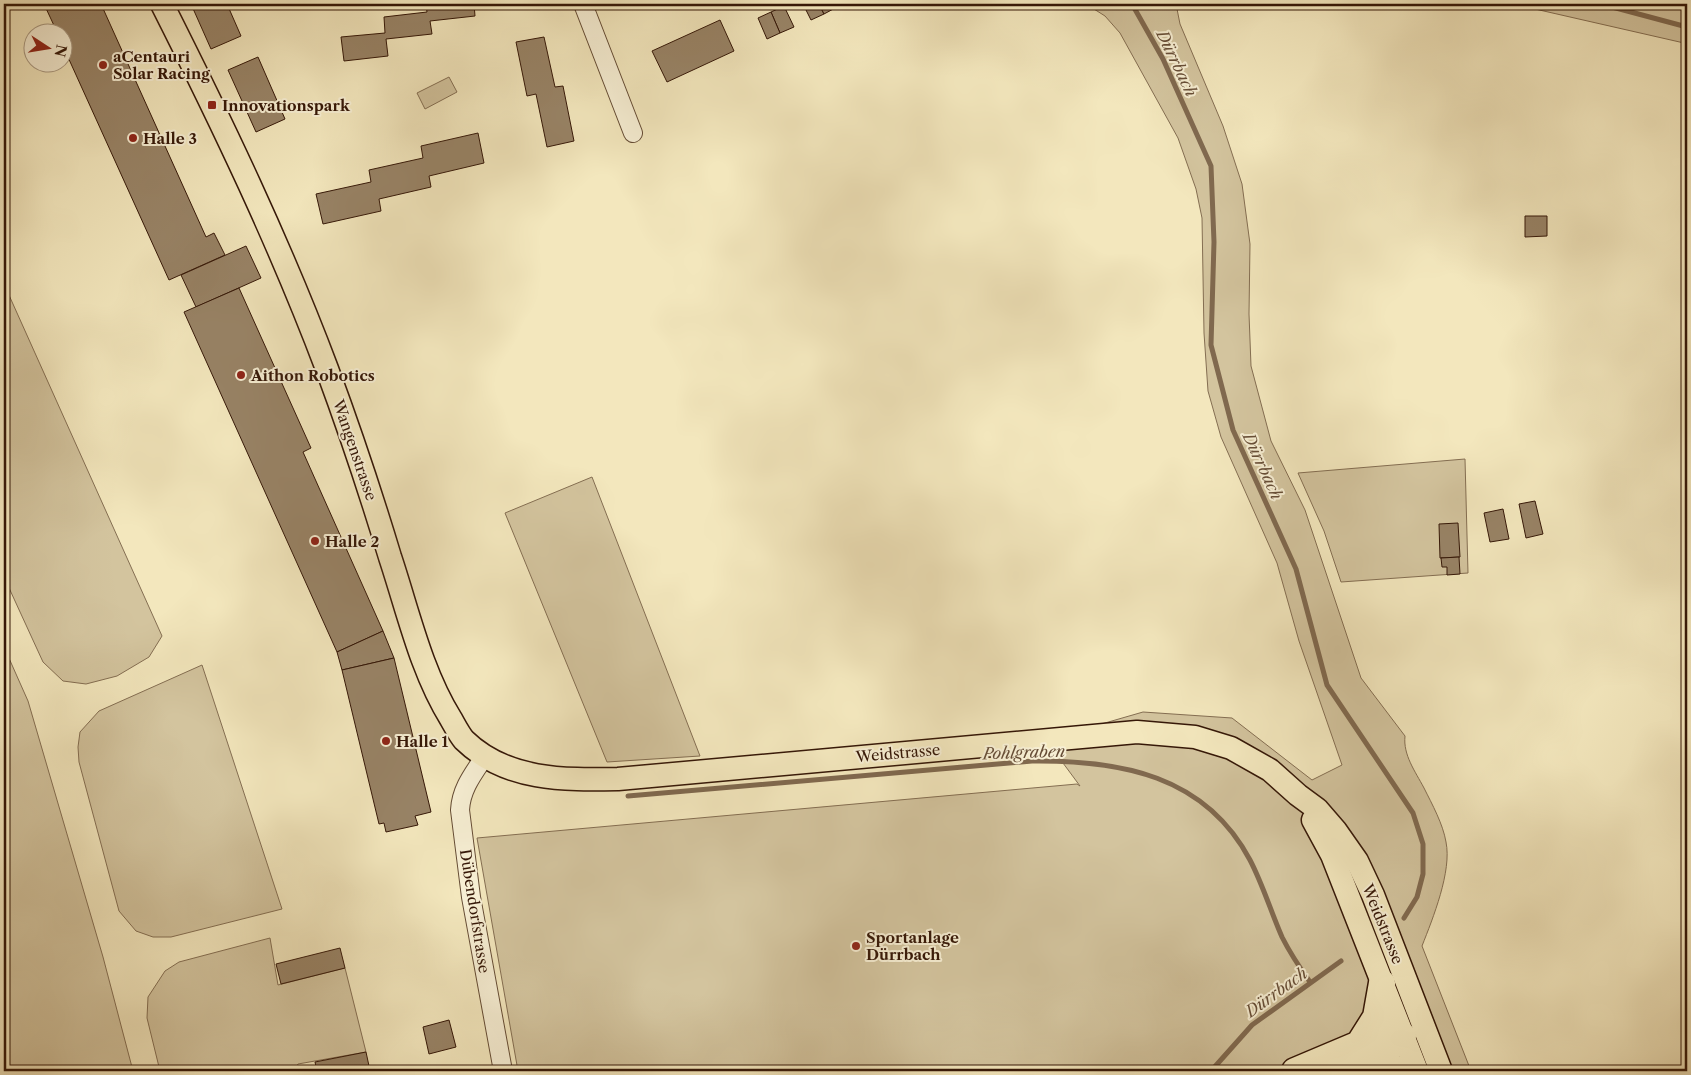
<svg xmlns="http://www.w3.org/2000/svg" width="1691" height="1075" viewBox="0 0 1691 1075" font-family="'Libre Caslon Text',serif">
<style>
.green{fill:#d3c49e;stroke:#846e52}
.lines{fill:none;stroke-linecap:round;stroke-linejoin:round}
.stream{stroke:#80694f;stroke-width:5}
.building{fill:#988366;stroke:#351707}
.minor-casing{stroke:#644b34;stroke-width:20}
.major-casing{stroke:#351707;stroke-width:25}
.highway-casing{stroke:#351707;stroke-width:29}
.minor{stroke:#f7efd4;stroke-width:18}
.major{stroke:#f3e7bd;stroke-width:22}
.highway{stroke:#f3e7bd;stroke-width:26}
.poi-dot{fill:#8f2418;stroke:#f7efd4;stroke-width:2}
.labels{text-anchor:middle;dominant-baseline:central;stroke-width:4;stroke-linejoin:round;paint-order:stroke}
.poi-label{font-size:15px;font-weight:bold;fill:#351707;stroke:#f7efd4;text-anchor:start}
.street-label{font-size:15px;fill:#351707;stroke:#f7efd4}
.water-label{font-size:16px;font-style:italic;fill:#674e37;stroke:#f7efd4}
</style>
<rect width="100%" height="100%" fill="#f3e7bd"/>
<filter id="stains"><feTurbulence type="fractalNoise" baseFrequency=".004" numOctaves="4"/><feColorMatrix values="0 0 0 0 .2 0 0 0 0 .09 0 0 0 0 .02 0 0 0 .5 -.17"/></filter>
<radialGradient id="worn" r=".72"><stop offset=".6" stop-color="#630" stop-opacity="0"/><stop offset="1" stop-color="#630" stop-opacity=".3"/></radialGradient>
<g class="green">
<path d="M1086,4h90l4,20 43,102 19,58 8,60 -1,70 2,52 20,75 34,69 56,168 44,58c-2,19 10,35 19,52 8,16 19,36 22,54 6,29 -13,76 -24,104l49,125h-54l-41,-54 -81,54h-777l-41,-233 600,-54 3,2 -34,-46 97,-28 89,6 80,62 30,-15 -43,-124 -22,-78 -56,-126 -13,-46 -4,-58 -2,-115 -6,-29 -18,-51 -58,-105 -15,-17z"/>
<path d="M1513,4h174v34l-3,5z"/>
<path d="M449,77l8,15 -32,17 -8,-16z"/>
<path d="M4,284l158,352 -13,21 -32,19 -31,8 -23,-3 -20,-19 -39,-85z"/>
<path d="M1465,459l3,114 -127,9 -17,-51 -26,-58z"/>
<path d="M592,477l108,279 -93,6 -102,-249z"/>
<path d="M4,647l24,54 75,256 30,114h-129z"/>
<path d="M202,665l80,244 -111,28h-18l-17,-6 -17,-20 -40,-149 -1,-15 2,-15 19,-21z"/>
<path d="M270,938l8,47 67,-17 21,84 -68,12 -4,7h-134l-13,-53 1,-21 17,-26 14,-9z"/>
</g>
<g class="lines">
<g class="stream">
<path d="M1132,4l31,55 48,107 3,76 -3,103 22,85 63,139 31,116 86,128 10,31v30l-6,23 -13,21"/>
<path d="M1601,4l86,23"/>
<path d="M628,796l404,-35c88,-1 173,14 218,99 13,25 21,52 32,77 8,16 18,31 28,45"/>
<path d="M1211,1071l41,-46 89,-64"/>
</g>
</g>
<g class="building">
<path d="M44,4h57l105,233 8,-4 11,22 -56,25 -107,-236v-12h-5z"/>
<path d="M191,4h36l14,32 -30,13z"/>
<path d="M426,4h48l1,12 -45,5 2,13 -46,5 2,17 -44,5 -3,-24 44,-4 -1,-16 43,-5z"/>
<path d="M803,4h16l5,10 -13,6z"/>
<path d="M819,4h17l1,3 -13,7z"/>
<path d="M784,6l10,21 -14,6 -9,-21z"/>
<path d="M771,12l9,21 -13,6 -9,-21z"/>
<path d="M720,20l14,31 -67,31 -15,-31z"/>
<path d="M544,37l11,50 8,-1 11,55 -27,6 -11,-53 -9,2 -11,-54z"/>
<path d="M258,57l27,62 -29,13 -28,-62z"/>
<path d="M478,133l6,30 -55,13 2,11 -52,12 2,12 -58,13 -7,-30 55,-12 -2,-12 54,-12 -2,-12z"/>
<path d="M1525,216h22v20l-22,1z"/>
<path d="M246,246l15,32 -65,29 -15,-32z"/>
<path d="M239,288l72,160 -8,4 80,179 -46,21 -153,-340z"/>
<path d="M1535,501l8,33 -17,4 -7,-34z"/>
<path d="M1503,509l6,30 -19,3 -6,-29z"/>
<path d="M1458,523l2,34 -20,1 -1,-34z"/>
<path d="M1459,557l1,17 -13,1v-8h-5l-1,-9z"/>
<path d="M383,631l11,27 -52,12 -5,-18z"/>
<path d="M394,658l37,154 -16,4 3,9 -32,7 -2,-9 -5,1 -37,-154z"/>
<path d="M340,948l5,20 -64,16 -5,-20z"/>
<path d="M449,1020l7,27 -27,7 -6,-27z"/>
<path d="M366,1052l3,14 -27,5h-25l-2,-9z"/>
</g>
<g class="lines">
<g class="minor-casing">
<g id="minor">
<path d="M583,4l50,129"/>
<path d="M485,756c-12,18 -24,33 -25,54l11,87 32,174"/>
</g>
</g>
<g class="major-casing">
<g id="major">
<path d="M162,4c60,119 118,240 165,365 23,62 44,125 63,188 18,54 31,114 61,162 4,7 8,15 13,21 42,41 100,40 154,39l519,-47 58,5 36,11 39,22 28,25 19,14 19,22 21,30 16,34 68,176"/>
<path d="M1313,820l19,35 85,216"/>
</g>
</g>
<g class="highway-casing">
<g id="highway">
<path d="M1359,1066l17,-2 27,7"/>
<path d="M1295,1071l64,-27 17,-27 6,-34"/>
<path d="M1338,1071c22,-9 50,-16 65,-35h-24l-20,8"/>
</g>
</g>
<use href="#minor" class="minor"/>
<use href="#major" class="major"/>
<use href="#highway" class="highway"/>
</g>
<g class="poi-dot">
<circle cx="103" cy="65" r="5"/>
<rect x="207" y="100" width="10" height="10" rx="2.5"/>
<circle cx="133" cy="138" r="5"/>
<circle cx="241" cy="375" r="5"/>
<circle cx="315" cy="541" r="5"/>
<circle cx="386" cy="741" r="5"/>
<circle cx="856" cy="946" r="5"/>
</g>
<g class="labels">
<g class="poi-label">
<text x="113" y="56">aCentauri<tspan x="113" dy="17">Solar Racing</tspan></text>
<text x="222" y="105">Innovationspark</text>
<text x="143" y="138">Halle 3</text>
<text x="251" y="375">Aithon Robotics</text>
<text x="325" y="541">Halle 2</text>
<text x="396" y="741">Halle 1</text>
<text x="866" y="937">Sportanlage<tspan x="866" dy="17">Dürrbach</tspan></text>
</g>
<g class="street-label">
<text transform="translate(355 450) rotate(71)">Wangenstrasse</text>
<text transform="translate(898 753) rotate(-5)">Weidstrasse</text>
<text transform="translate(475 911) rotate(81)">Dübendorfstrasse</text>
<text transform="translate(1383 924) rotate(68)">Weidstrasse</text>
</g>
<g class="water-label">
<text transform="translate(1177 63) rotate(64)">Dürrbach</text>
<text transform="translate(1263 466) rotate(65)">Dürrbach</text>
<text transform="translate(1024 752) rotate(-2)">Pohlgraben</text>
<text transform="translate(1276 992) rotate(-36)">Dürrbach</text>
</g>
</g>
<rect width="1691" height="1075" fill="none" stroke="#f3e7bd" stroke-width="20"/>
<rect x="5" y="5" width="1681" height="1065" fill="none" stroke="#351707" stroke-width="2.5"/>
<rect x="10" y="10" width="1671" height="1055" fill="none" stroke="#351707"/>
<g transform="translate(48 48) rotate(102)"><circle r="24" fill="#f7efd4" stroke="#a99982"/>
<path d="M0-4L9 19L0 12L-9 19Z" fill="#8f2418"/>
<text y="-8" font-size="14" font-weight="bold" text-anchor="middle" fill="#351707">N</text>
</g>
<rect width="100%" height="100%" filter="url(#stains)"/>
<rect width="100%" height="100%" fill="url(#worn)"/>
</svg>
